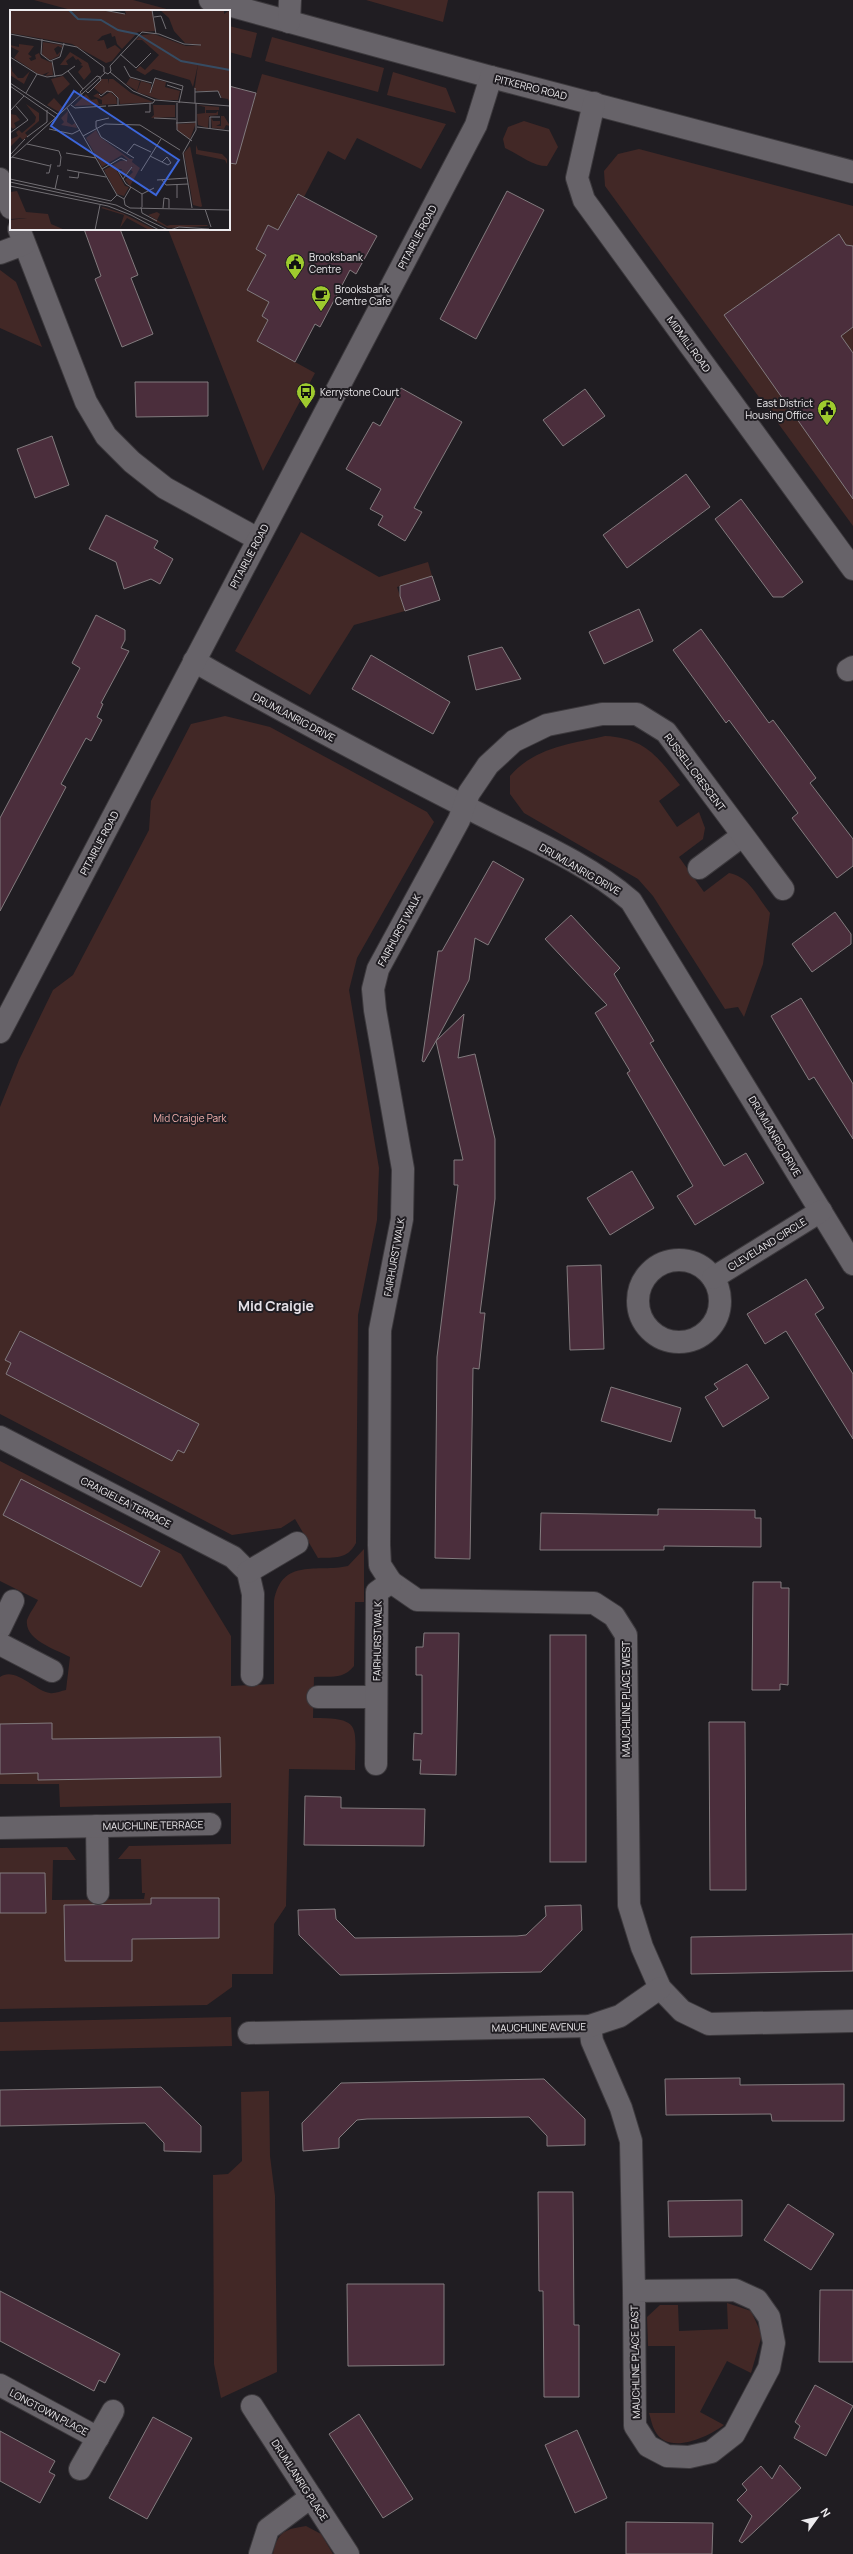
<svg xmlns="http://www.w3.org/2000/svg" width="853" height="2554" viewBox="0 0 853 2554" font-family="Manrope,sans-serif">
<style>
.green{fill:#422826}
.building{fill:#4b2e3c;stroke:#827b7e}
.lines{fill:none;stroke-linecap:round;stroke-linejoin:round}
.minor-casing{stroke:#3c393d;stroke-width:24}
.minor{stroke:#676369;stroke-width:22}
.labels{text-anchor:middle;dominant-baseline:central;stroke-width:4;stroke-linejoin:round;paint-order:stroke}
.street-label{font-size:10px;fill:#edebee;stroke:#201d22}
.poi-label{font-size:10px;fill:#edebee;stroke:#201d22;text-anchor:start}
.park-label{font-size:10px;fill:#f3b1ad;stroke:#201d22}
.district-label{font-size:14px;font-weight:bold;fill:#e6e1e8;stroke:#201d22}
.inset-river{fill:none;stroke:#364c63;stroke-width:2}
.inset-road{fill:none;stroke:#726f74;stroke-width:1}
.view{fill:#3c66db;fill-opacity:0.15;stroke:#3c66db;stroke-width:2}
.inset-edge{fill:none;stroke:#edebee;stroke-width:2}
</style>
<rect width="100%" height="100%" fill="#201d22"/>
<g class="green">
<path d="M34,0h99l41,11h-99z"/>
<path d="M366,0h82l-5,22z"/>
<path d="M229,26l28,7 -6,25 -22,-6z"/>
<path d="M272,37l112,31 -6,24 -113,-31z"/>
<path d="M393,72l53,16 10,25 -69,-18z"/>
<path d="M262,74l184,50 -25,45 -64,-31 -12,22 -17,-9 -24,46 -7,-3 -19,36 -10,-5 -12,24 10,6 -19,35 22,12 -7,14 6,4 -11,21 58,32 -52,98 -95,-242h61v-89l18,-15z"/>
<path d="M524,121l25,8 9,18 -11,19c-15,0 -28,-12 -42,-18l-2,-9 5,-12z"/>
<path d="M639,149l214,57v320l-248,-340 -1,-15 14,-17z"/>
<path d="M0,270l16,12 26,65 -42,-19z"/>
<path d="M301,532l78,45 49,-15 4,14 -35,11 8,24 -51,14 -44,70 -75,-44z"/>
<path d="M225,716l45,11 157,85 7,10 -77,136 -8,32 30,178 -2,52 -19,95 -2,228c-9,17 -21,14 -38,15l-23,-39 -14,9 -49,7 -232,-121v-307l19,-47 34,-70 20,-15 76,-145 2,-29 40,-77z"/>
<path d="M605,736c40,2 52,20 75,49l-21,16 18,26 22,-15 6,16 -2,11 -24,18 25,35 25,-19c21,4 28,24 41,40l-7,51 -19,53 -6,-10 -13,2 -72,-113 -15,-17 -114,-66 -14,-19v-18c25,-29 61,-32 95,-40z"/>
<path d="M0,1461l181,93 50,82v50l43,-2v-83c8,-44 43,-28 74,-35l16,-17v53h-9l-1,64c-11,14 -24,10 -40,11l-1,41c50,0 42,8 42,52l-66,-1 -3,137 -12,18 -1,50h-41v13l-25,18 -207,4v-161l67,-1 9,13h-23l-1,40 92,-1 1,-6h-3l-1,-34h-23l11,-13 102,-2v-41l-171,4 -1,-23h-59v-107c15,-11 35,14 50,16 4,1 11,-2 16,-3l4,-33c-13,-7 -46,-17 -43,-37 2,-6 8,-14 11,-20l-38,-19z"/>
<path d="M231,2017l1,29 -232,5v-29z"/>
<path d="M269,2091l1,65 5,40 2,176 -56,26 -7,-34 -1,-189 15,-1 14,-13 -1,-69z"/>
<path d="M727,2303l24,8 11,24 -11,38 -24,-12 -27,51 24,13c-16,12 -56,31 -69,6 -3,-5 -4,-12 -6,-18h26v-67h-27l-1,-29 13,-12h18l1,26 49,-2z"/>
<path d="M306,2526l15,8 12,20h-60c4,-22 12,-25 33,-28z"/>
</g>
<g class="building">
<path d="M229,86l27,7 -20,71 -7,-1z"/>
<path d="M507,191l37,19 -68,129 -36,-20z"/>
<path d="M298,194l79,42 -21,38 -6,-4 -30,57 -5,-3 -20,38 -38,-21 11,-21 -6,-4 7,-14 -22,-12 19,-35 -10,-6 12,-24 10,5z"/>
<path d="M84,229h36l18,46 -7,3 22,56 -31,13 -27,-68 6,-3z"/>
<path d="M839,234l7,11 7,1v81l-12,9 12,17v146l-129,-184z"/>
<path d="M135,382h73v34l-72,1z"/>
<path d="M401,388l61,34 -48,86 8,4 -17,29 -27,-16 5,-9 -13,-7 11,-20 -35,-20 27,-47 7,4z"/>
<path d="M585,389l20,27 -42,30 -20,-26z"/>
<path d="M52,436l17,49 -34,13 -18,-49z"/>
<path d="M686,474l24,33 -83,61 -24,-33z"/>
<path d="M741,499l62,83 -20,15h-10l-58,-78z"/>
<path d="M106,515l52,26 -4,7 19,11 -13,25 -9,-5 -27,10 -8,-27 -27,-13z"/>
<path d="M432,576l8,24 -35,11 -5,-15v-10z"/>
<path d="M639,609l14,32 -49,23 -15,-32z"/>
<path d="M96,615l29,15v10l-4,8 8,3 -28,52 2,1 -6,13 5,3 -11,21 -5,-3 -25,46 5,3 -66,124v-93l80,-150 -8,-5z"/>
<path d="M701,629l68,94 4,-3 43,58 -6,5 43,56v27l-16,12 -45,-60 6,-5 -69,-93 -3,3 -53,-73z"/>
<path d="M502,647l19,32 -45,11 -8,-34z"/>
<path d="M371,655l79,47 -17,32 -81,-45z"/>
<path d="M493,861l31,18 -36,66 -13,-7 -6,42 -33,61 28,-27 -6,44 17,-4 20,85v60l-15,114h5l-6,56 -6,-1 -3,191 -35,-1 2,-201 21,-172h-4v-25h9l-27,-119 -12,21 -2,-1 16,-110h4z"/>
<path d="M835,912l16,22v10l-39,28 -20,-28z"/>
<path d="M571,915l49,53 -6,6 40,67 -4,2 74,123 22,-13 18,30 -69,42 -18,-29 16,-10 -66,-113 3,-2 -35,-58 12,-8 -62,-66z"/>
<path d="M801,998l52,86v55l-39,-62 -5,3 -38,-64z"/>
<path d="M632,1171l22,37 -44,27 -23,-37z"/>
<path d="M601,1265l3,84 -34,1 -3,-84z"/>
<path d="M806,1279l18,29 -9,6 38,60v65l-67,-108 -21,13 -18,-30z"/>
<path d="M20,1331l179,93 -15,29 -6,-3 -6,11 -166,-87 5,-11 -6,-3z"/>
<path d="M747,1364l22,34 -46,29 -18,-30 13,-8 -4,-5z"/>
<path d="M611,1387l70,21 -10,34 -70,-21z"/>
<path d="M21,1479l139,72 -19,36 -138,-72z"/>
<path d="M658,1509l97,1v8h6v29l-97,-1v4h-124l1,-37 117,2z"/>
<path d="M753,1582h28v6h8l-1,97 -8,-1v6h-28z"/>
<path d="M424,1633h35l-3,142 -36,-1 1,-14h-8l1,-27 8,1v-59h-6v-28h7z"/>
<rect x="550" y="1635" width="36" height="227"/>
<path d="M709,1722h36l1,168h-36z"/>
<path d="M52,1723v16l168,-2 1,40 -183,3v-7l-38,1v-50z"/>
<path d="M305,1796l36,1v11l84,1 -1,37 -120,-1z"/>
<path d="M0,1873h45l1,40h-46z"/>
<path d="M151,1898h68v40l-87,1v22h-67l-1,-56 87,-1z"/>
<path d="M581,1905l1,25 -41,42 -201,3 -41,-40 -1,-25 37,-1 1,10 19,19 162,-2 9,-1 20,-19 -1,-10z"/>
<path d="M853,1934v37l-162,3v-37z"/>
<path d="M740,2078v7l104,-1v37h-72l-1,-7 -105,1 -1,-36z"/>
<path d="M544,2079l41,40v26l-38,1v-10l-18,-19 -162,2 -10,1 -18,18v10l-36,3 -1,-28 39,-40z"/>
<path d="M161,2087l40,39v26l-37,-1v-8l-19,-20 -145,3v-36z"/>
<path d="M538,2192h35l1,133h5v72h-35l-1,-106h-4z"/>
<path d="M742,2200v36l-73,1 -1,-36z"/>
<path d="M788,2204l46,30 -23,36 -47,-30z"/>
<path d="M347,2284h97v81l-96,1z"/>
<path d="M820,2290h33v72h-34z"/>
<path d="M0,2291l120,63 -15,29 -6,-3 -5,11 -94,-50z"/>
<path d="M815,2385l38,21 -27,50 -32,-18 6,-12 -5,-4z"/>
<path d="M359,2414l54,85 -30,19 -54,-84z"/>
<path d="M153,2417l39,21 -45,81 -38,-21z"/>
<path d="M577,2430l30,68 -32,15 -30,-68z"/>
<path d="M0,2431l55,30 -6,11 6,3 -15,28 -40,-22z"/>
<path d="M780,2465l21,23 -59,55 -3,-2 13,-25 -15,-16 10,-10 -5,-6 19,-18 11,13z"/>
<path d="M626,2522l87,1 -1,31h-86z"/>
</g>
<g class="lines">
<g class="minor-casing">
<g id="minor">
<path d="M210,0l281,77 362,95"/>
<path d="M289,22l1,-22"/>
<path d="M594,103l-17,75 7,22 269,369"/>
<path d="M0,179l11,29"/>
<path d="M19,229l67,173 20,34 26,26 33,26 93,51"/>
<path d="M0,253l24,-9"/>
<path d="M194,661c89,51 180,99 272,146 55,29 118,53 165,94l222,363"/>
<path d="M848,670l5,-3"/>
<path d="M699,868l43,-32"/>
<path d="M0,1032l476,-907 15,-48"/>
<circle cx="679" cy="1301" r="41"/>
<path d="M713,1278l108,-67"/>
<path d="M0,1437l233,120 15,15 5,22 -1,81"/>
<path d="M248,1572l49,-29"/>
<path d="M391,1582l26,18 177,3 20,13 12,19 3,270 13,42 18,41 22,23 27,13 144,-3"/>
<path d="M0,1628l13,-27"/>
<path d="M0,1644l52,27"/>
<path d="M318,1697h58"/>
<path d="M376,1764l1,-172 14,-10 -11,-17 -1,-20 1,-215 22,-111 1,-50 -28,-159 -2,-21 5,-20 81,-149 10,-27 19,-28 26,-24 33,-16 55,-11h35l29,18 117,157"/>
<path d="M97,1826l1,67"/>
<path d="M0,1828l210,-4"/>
<path d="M590,2026l2,15 29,67 10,33 3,150 101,-1 22,10 12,17 5,26 -5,25 -35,66 -23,18 -22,5 -22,-1 -19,-10 -13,-20 -1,-135"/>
<path d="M249,2033l341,-7 30,-10 40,-28"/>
<path d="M0,2385l98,53"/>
<path d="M252,2406l96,148"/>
<path d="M80,2469l33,-58"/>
<path d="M260,2554l8,-25 43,-32"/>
</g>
</g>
<use href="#minor" class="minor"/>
</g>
<defs>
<g id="civic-pin" transform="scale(1)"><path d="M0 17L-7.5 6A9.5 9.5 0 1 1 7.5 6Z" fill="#9eca2e" stroke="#201d22"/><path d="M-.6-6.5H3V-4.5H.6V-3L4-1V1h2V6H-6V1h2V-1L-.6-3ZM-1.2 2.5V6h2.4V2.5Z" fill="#111"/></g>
<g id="cafe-pin" transform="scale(1)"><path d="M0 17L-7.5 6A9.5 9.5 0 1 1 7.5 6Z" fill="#9eca2e" stroke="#201d22"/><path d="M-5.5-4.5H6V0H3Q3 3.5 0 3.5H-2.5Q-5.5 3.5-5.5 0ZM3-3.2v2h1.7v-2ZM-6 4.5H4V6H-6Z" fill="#111"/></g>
<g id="bus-pin" transform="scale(1)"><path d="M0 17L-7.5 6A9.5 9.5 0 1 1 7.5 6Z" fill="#9eca2e" stroke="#201d22"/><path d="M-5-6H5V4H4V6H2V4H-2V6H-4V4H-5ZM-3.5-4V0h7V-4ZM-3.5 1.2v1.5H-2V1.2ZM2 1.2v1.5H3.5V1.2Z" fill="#111"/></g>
</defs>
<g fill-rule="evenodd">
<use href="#civic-pin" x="295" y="263"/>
<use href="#cafe-pin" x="321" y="295"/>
<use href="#bus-pin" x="306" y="392"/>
<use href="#civic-pin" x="827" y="409"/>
</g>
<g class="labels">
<g class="street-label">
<text transform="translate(531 87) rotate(14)">PITKERRO ROAD</text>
<text transform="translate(417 237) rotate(-62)">PITAIRLIE ROAD</text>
<text transform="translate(689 344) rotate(54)">MIDMILL ROAD</text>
<text transform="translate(249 556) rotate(-62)">PITAIRLIE ROAD</text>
<text transform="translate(294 717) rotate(28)">DRUMLANRIG DRIVE</text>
<text transform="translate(695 772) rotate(53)">RUSSELL CRESCENT</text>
<text transform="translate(99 843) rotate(-62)">PITAIRLIE ROAD</text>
<text transform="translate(580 869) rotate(30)">DRUMLANRIG DRIVE</text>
<text transform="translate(399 930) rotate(-62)">FAIRHURST WALK</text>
<text transform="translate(775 1136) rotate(59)">DRUMLANRIG DRIVE</text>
<text transform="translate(767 1244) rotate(-32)">CLEVELAND CIRCLE</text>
<text transform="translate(394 1257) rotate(-80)">FAIRHURST WALK</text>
<text transform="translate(126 1502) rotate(27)">CRAIGIELEA TERRACE</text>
<text transform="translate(377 1641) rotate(-89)">FAIRHURST WALK</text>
<text transform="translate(626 1699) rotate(-90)">MAUCHLINE PLACE WEST</text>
<text transform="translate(153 1825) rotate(-1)">MAUCHLINE TERRACE</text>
<text transform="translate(539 2027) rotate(-1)">MAUCHLINE AVENUE</text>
<text transform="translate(635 2362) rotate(-91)">MAUCHLINE PLACE EAST</text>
<text transform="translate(49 2412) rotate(28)">LONGTOWN PLACE</text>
<text transform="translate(300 2480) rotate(57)">DRUMLANRIG PLACE</text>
</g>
<g class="poi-label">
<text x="309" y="257">Brooksbank<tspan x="309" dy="12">Centre</tspan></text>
<text x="335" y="289">Brooksbank<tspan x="335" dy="12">Centre Cafe</tspan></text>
<text x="320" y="392">Kerrystone Court</text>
<text x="813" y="403" text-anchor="end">East District<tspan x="813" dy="12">Housing Office</tspan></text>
</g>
<g class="park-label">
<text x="190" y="1118">Mid Craigie Park</text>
</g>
<g class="district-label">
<text x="276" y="1305">Mid Craigie</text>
</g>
</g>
<g transform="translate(10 10)">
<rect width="220" height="220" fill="#201d22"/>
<path d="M0,0h89l27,4 -1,-3 3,-1h24l4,21 -18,1 -16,17 -5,-5 -2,-8 -3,1 -1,-4 -9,3 -5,5 7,-1 3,9 8,-4 6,5 -9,11 -6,2 -34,-19 -62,-11zM150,0h64v4l6,-4v94l-2,-5 -6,-1 -4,-7h-21l-3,-3 1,-2 3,-22 -5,23 -3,-7 -37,-11 -8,6 -9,-5 4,-4 5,4 14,-15 -17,-15h-6l5,-5 13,-1 32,12 16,-1 -17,-2 -11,-12 -5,-13zM33,32l19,3v3l-4,-2 -4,3 3,6 4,-4 -2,5 -9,4 -8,-5zM9,34l15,2 -6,8 4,3 -3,1 2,3 5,-2 -1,-4 4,-2 2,5 11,5 1,12 -8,1 4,-4 -7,3 -4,-1 -24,-16 5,-7 -8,-4 -1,2v-4l9,2zM60,42l18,11 3,9 -7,8 -6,-8 5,-6 -3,-1 2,-1 -4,-5 -2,1 -3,-4 -7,5 2,4h-8zM2,55v6l6,7h5l7,-7 -6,13 -14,-9zM53,66l7,8 -12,11 -7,-16zM120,68l10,3 -3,10 -11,-7zM92,69h6v5l1,-5h4l18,14 22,9 -33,2 -1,-5 -9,-8 -9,3 -7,-6zM145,69l11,3 -1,5 15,4 -2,9h-17l-24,-8 4,-11 10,3v9zM100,82l6,5 1,7 -43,2 12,-12 5,6 6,-1 2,5h3v-4l-9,-4 5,-3 3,5zM44,88l10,11 -5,3 -12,-7zM16,94l13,9v8l-14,12 3,3 -5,4 -3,-3 -10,10 1,-8 7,-3 -2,-4 3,-2 3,3 13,-11 1,-5zM143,95h22v12l-24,1 3,-3zM187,95l22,2v3h-13v3h10l2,-2v4l-9,1 -1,12 -10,-3 -1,-11 8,-1v-6zM58,101l-1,11 5,3 3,-2 2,5 -16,-3 3,-3 -3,-4zM0,104l6,1 4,5 -6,3 2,4 -3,2 -3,-3zM211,106h3l6,10 -4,-1 -2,4 -12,-1 -1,-11 2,4h7v3l-4,2h5zM186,113l-6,16 -12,-8 -2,-7zM86,120l4,7 30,22h3l-1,3 8,6 -10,18 -5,-6 8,-8 -2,-2 2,-4 -9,10 -4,-4 2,-3h-6l9,17 4,1 -5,9 -7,-2 -13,-24 16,-9 8,-1 -6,-5 -20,12 -16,-29zM186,135l2,5 24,4 5,5v5l-2,-4 -29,-6zM180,136l12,60 -1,1 -8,-2 -9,-52zM7,181l9,21 22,2 3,10 14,6h-55v-10l17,-2 -17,1v-27zM93,197l19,6 34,17h-7l-22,-12 -7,10 4,-13 -23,-7zM147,202l3,2 -3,6 10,6 3,-1h37l1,1 -40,2 -19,-10 8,2 -9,-5z" fill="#422826"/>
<path class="inset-river" d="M59,0l9,9 23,1 17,10 19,4 44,27 49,9"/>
<path class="inset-road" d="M93,0l22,4M142,0l4,24M144,7l7,-1 5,13M0,24l67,13 27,20M32,29l-1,15 9,7 10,-4 4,-14M110,44l16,14 15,-15M0,47l27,17 10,3 15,-2 13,-9M42,51l3,16M100,56l32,-34 17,2 25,10 17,1M114,56l6,11 22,6M94,57v5l4,2 3,-3 -1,-5M58,61l15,18M100,62l23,19 22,9 75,6M0,73l49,32M157,75l15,5M0,76l46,32M185,78v15M185,82l23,-1 3,7M16,83l11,-19M140,83l5,-15 28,8 -4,17M89,84l2,2 6,-5 5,1 6,6v7M72,85l-2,-3 17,-16 3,1 1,3 -13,13 -2,-2M167,93v27l15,11M61,95l4,3 31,-2M98,96l45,-3 2,-3M57,98l50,87M0,101l14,-15M135,102h5v-9M99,108l-13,3v6l5,10 33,21M144,108l22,1M166,113l20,-1M187,117l33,4M39,119l23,5 8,-4M200,119v-12h10M0,123l18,-13 -12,-14M73,126l22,-12 35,1 40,25M17,127l20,-15v-12M17,134l32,7 2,6 -1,9h-3M56,143l30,5M117,143l7,-9 17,8M0,145l15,-16M140,146l12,6 5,-5 4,6 -3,2 -6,-3M2,147l38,9M0,149l95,-86M92,159l19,-11 6,3M107,159l9,15 16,10v13M57,160l39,7M131,161l20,-32M36,163h3l2,-9M59,167l9,1 1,-6M0,169l101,22 6,-6M113,169l9,-12M147,170l30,-2M152,170l4,5 22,-1M0,172l106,23 52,25M167,175v13M0,176l98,20 23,9 28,15M45,179l3,-14M132,184l12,-6M107,185l7,4 1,6M114,189l7,-12M115,195l5,3 100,2M131,197l1,6 15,8M153,198l1,-10 5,1v9M182,198l-9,-55 13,-23v-27M195,199l6,18M85,220l5,-25M160,220l9,-3 30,2"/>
<path class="view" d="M64,81l105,69 -23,35 -105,-69z"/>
<rect width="220" height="220" class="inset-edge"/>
</g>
<g transform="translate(817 2518) rotate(57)" stroke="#201d22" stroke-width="3" paint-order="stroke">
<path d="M0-3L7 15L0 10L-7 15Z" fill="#edebee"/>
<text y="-6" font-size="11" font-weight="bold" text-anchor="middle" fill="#edebee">N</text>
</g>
</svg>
